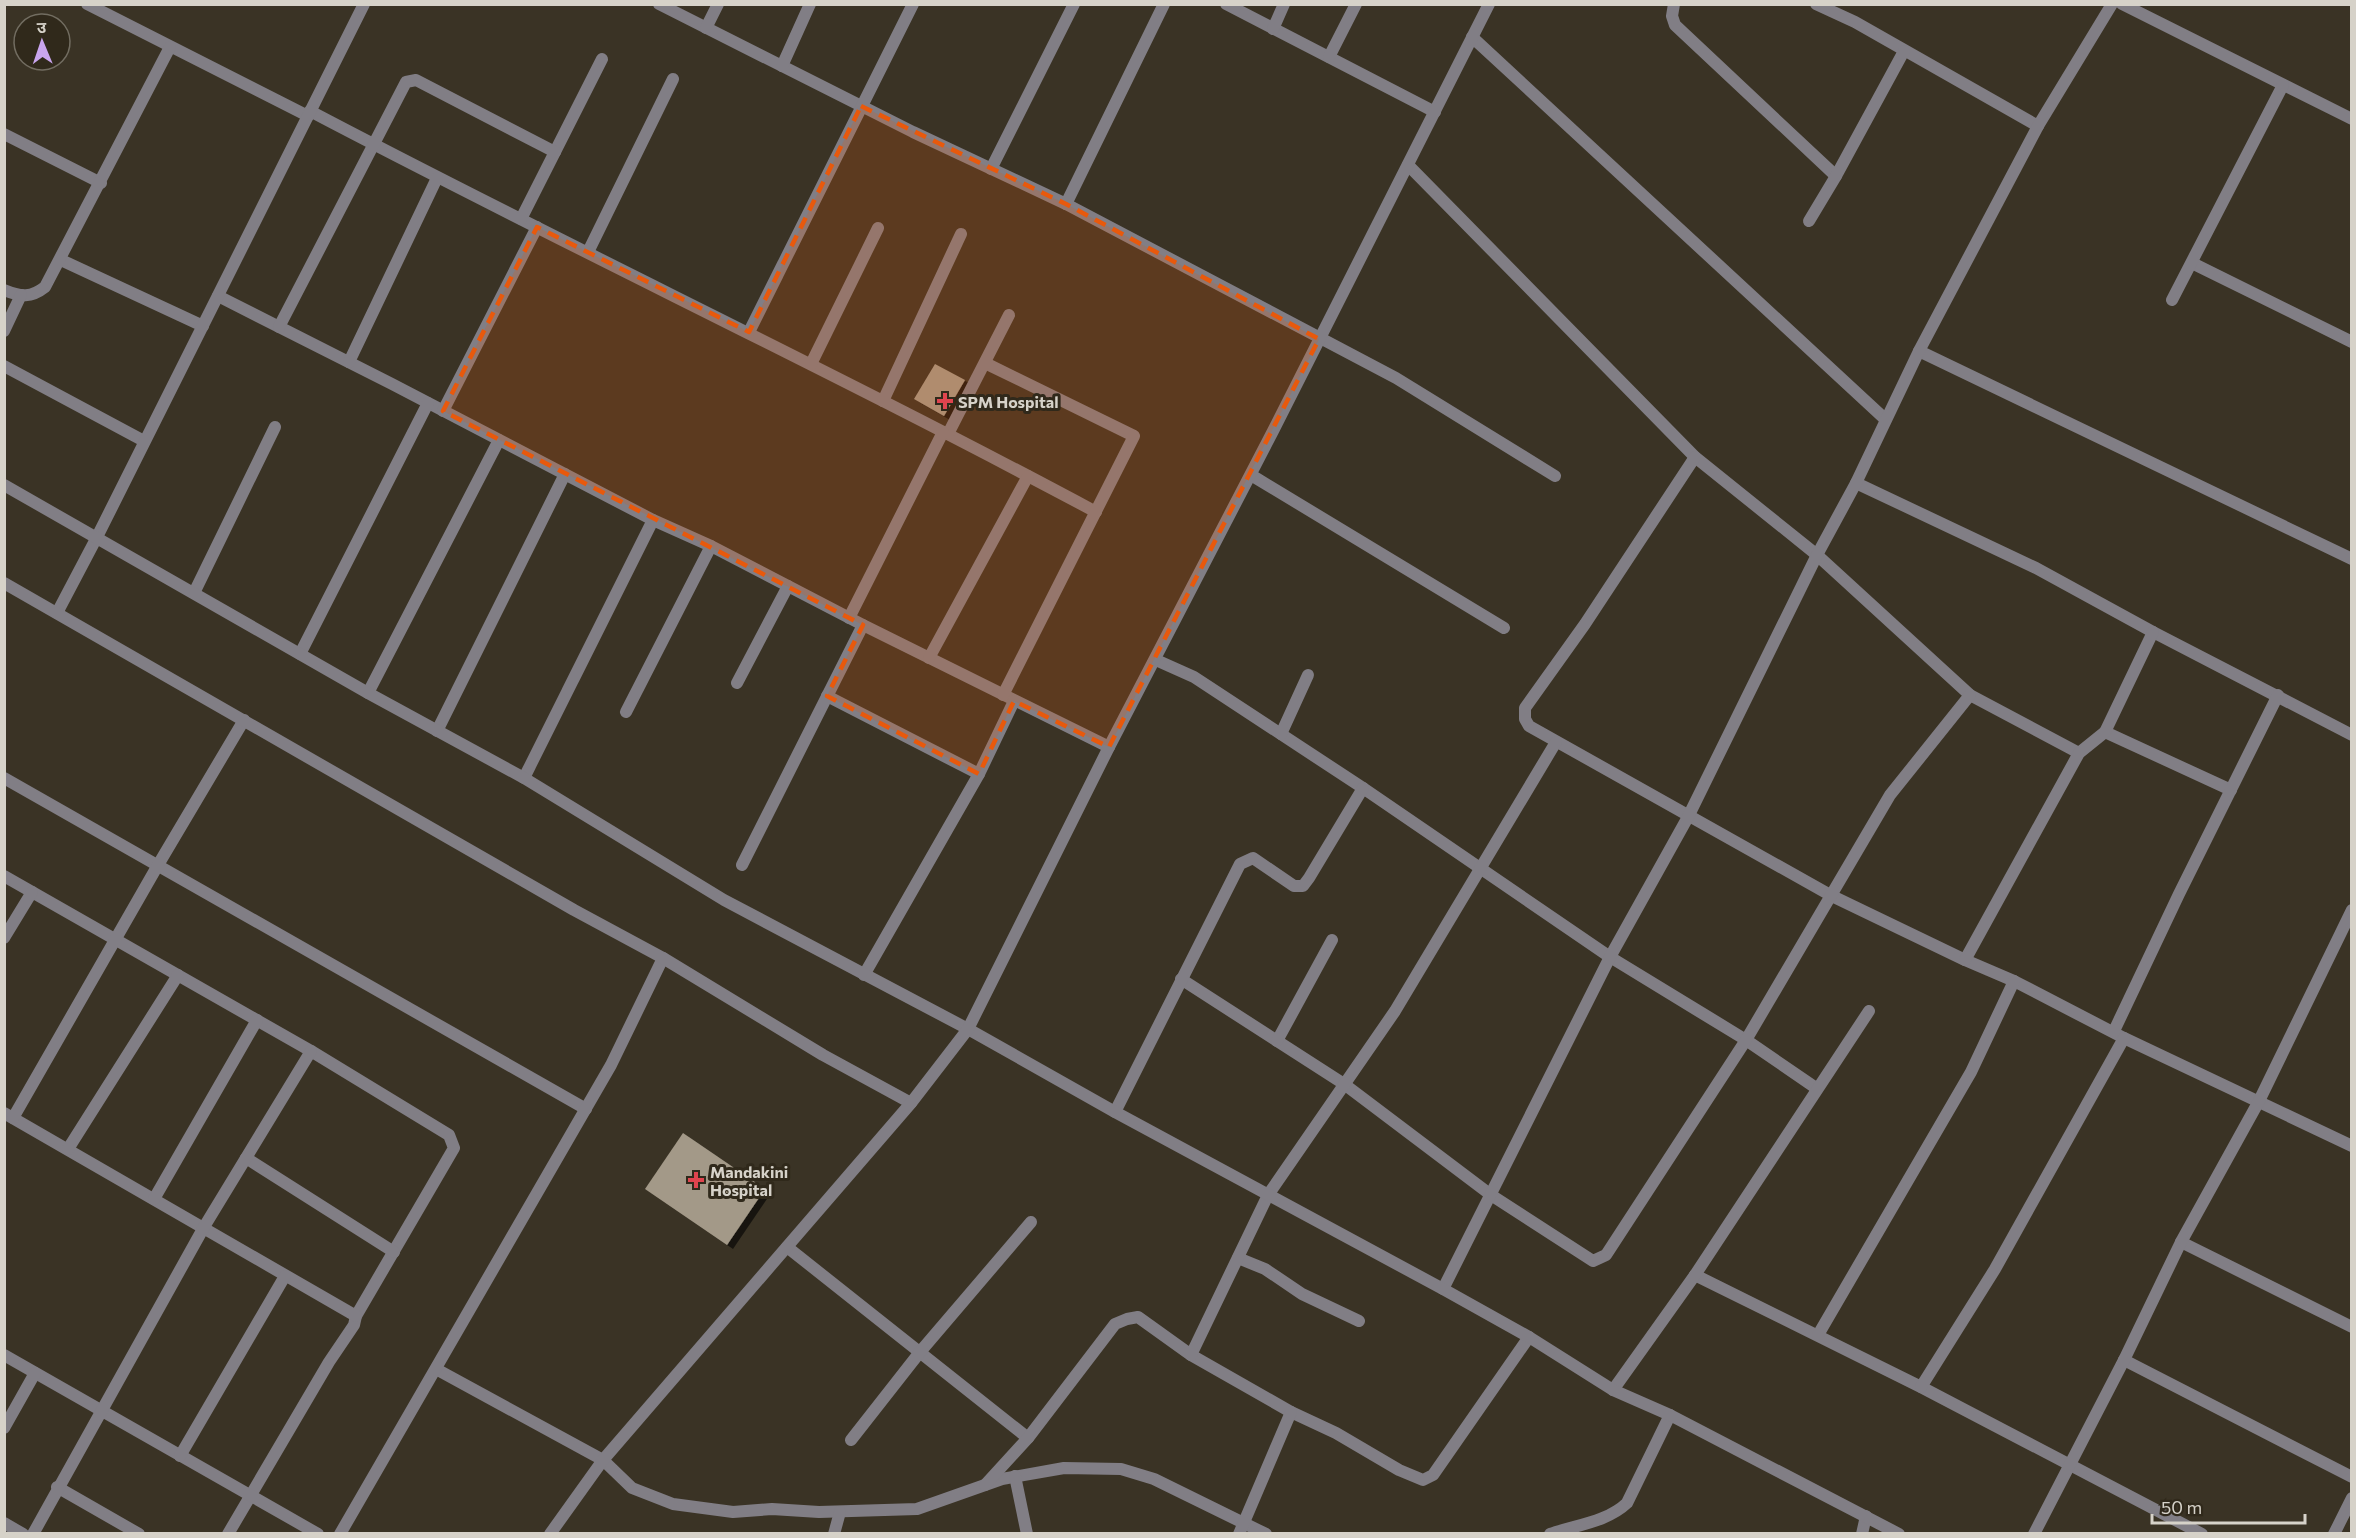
<svg xmlns="http://www.w3.org/2000/svg" width="2356" height="1538" viewBox="0 0 2356 1538" font-family="Commissioner,'Noto Sans Devanagari',sans-serif">
<style>
.building{fill:#a39988;filter:url(#shadow)}
.lines{fill:none;stroke-linecap:round;stroke-linejoin:round}
.minor{stroke:#817e85;stroke-width:12}
.tertiary{stroke:#817e85;stroke-width:12}
.marked{fill:#e8590c;fill-opacity:0.2;stroke:#e8590c;stroke-width:4.5;stroke-dasharray:12 8;stroke-linejoin:round}
.health-dot{fill:#e0444e;stroke:#30291b;stroke-width:2}
.labels{text-anchor:middle;dominant-baseline:central;stroke-width:6;stroke-linejoin:round;paint-order:stroke}
.poi-label{font-size:16px;font-weight:bold;fill:#d6d2c9;stroke:#30291b;text-anchor:start}
</style>
<defs>
<filter id="shadow"><feDropShadow dx="6" dy="4" stdDeviation="0" flood-color="#0009"/></filter>
</defs>
<rect width="100%" height="100%" fill="#3a3325"/>
<g class="building">
<path d="M935,364l30,16 -21,36 -30,-17z"/>
<path d="M683,1133l82,56 -38,56 -82,-56z"/>
</g>
<g class="lines">
<g class="minor">
<path d="M87,4l221,112"/>
<path d="M659,4l254,128 153,72 330,174 159,98"/>
<path d="M1226,4l209,108"/>
<path d="M1674,4l-2,12 3,9 161,151"/>
<path d="M1816,4l39,18 183,104"/>
<path d="M2122,4l230,115"/>
<path d="M706,28l12,-24"/>
<path d="M1273,29l11,-25"/>
<path d="M1472,37l413,382"/>
<path d="M1329,57l27,-53"/>
<path d="M782,66l28,-62"/>
<path d="M310,111c260,137 527,262 786,401"/>
<path d="M4,134l97,49"/>
<path d="M1408,165l287,292 122,98 153,140 109,58"/>
<path d="M991,169l83,-165"/>
<path d="M1066,204l98,-200"/>
<path d="M521,219l81,-160"/>
<path d="M1809,221l27,-45 68,-125"/>
<path d="M588,252l85,-173"/>
<path d="M61,260l142,66"/>
<path d="M2192,263l160,79"/>
<path d="M4,290c17,7 27,8 41,-3l125,-240"/>
<path d="M218,296l174,88 261,136 58,26 152,79 246,122"/>
<path d="M2172,300l111,-215"/>
<path d="M279,327l127,-245 10,-2 139,72"/>
<path d="M4,331l17,-36"/>
<path d="M749,332l164,-328"/>
<path d="M1919,351l433,208"/>
<path d="M349,362l88,-184"/>
<path d="M985,363l149,73 -131,259"/>
<path d="M811,364l67,-136"/>
<path d="M4,366l140,75"/>
<path d="M883,401l78,-167"/>
<path d="M443,411l94,-184"/>
<path d="M948,434l61,-119"/>
<path d="M1695,457l-110,167 -60,84v11l4,7 303,170 133,64 49,21 110,57 228,108"/>
<path d="M1251,475l253,153"/>
<path d="M1856,483l180,85 117,64 199,103"/>
<path d="M194,593l81,-166"/>
<path d="M57,613l40,-76 267,-533"/>
<path d="M849,618l94,-186"/>
<path d="M300,654l128,-251"/>
<path d="M929,658l99,-182"/>
<path d="M1156,660l38,17 169,111 247,169 136,83 70,48"/>
<path d="M737,683l51,-97"/>
<path d="M368,693l131,-253"/>
<path d="M827,696l152,78 35,-73"/>
<path d="M626,712l85,-166"/>
<path d="M437,731l128,-257"/>
<path d="M2105,732l126,58"/>
<path d="M1281,734l27,-59"/>
<path d="M4,778l582,331"/>
<path d="M524,778l129,-258"/>
<path d="M742,865l121,-240"/>
<path d="M4,876l307,175 138,84 5,13 -98,168 -2,9 -25,37 -101,172"/>
<path d="M4,938l28,-46"/>
<path d="M1965,960l114,-207 26,-21 48,-100"/>
<path d="M864,975l115,-201"/>
<path d="M1181,979l163,105 147,111 102,66 13,-6 140,-215 144,-245 80,-100"/>
<path d="M2114,1031l65,-137 99,-199"/>
<path d="M1277,1041l55,-101"/>
<path d="M1115,1112l125,-248 13,-6 41,28h9l6,-8 54,-90"/>
<path d="M4,1113l352,203"/>
<path d="M13,1118l145,-253 86,-145"/>
<path d="M68,1149l110,-174"/>
<path d="M246,1158l148,94"/>
<path d="M154,1199l103,-179"/>
<path d="M2181,1242l171,85"/>
<path d="M787,1247l241,191"/>
<path d="M1238,1258l27,11 37,25 57,27"/>
<path d="M1695,1275l226,112 281,147"/>
<path d="M1443,1289l167,-332 78,-140 129,-262 39,-72 63,-132 119,-225 74,-122"/>
<path d="M1818,1335l153,-263 43,-91"/>
<path d="M4,1355l314,179"/>
<path d="M1191,1355l100,57 45,21 63,37 24,10 10,-5 96,-138"/>
<path d="M2124,1360l228,117"/>
<path d="M436,1369l167,91 29,28 41,16 60,8 39,-3 47,3 98,-3 85,-30 62,-11 57,1 33,10 112,55"/>
<path d="M1921,1387l74,-118 129,-231"/>
<path d="M1613,1390l82,-115 174,-264"/>
<path d="M4,1428l31,-55"/>
<path d="M851,1440l69,-88 111,-130"/>
<path d="M180,1456l105,-180"/>
<path d="M1015,1476l12,58"/>
<path d="M985,1485l43,-47 87,-114 12,-5 11,-2 53,38 77,-160 127,-184 161,-269"/>
<path d="M57,1487l82,47"/>
<path d="M4,1523l19,11"/>
<path d="M33,1534l171,-307 107,-176"/>
<path d="M340,1534l271,-469 52,-107"/>
<path d="M834,1534l6,-22"/>
<path d="M1239,1534l52,-122"/>
<path d="M1550,1534c26,-9 57,-12 77,-31l43,-88"/>
<path d="M1862,1534l4,-18"/>
<path d="M2034,1534l90,-174 57,-118 78,-141 93,-191"/>
<path d="M2334,1534l18,-36"/>
</g>
<g class="tertiary">
<path d="M4,485l364,208 156,85 200,122 244,129 147,83 328,177 86,48 84,53 57,25 229,119"/>
<path d="M4,583l570,327 89,48 160,97 88,48"/>
<path d="M550,1534l53,-74 308,-357 57,-74 141,-282 164,-316 216,-427"/>
</g>
</g>
<path class="marked" d="M861,106l205,98 253,135 -210,408 -95,-46 -35,73 -152,-78 36,-71 -420,-214 94,-184 212,105z"/>
<g class="health-dot">
<path d="M942 392h6v6h6v6h-6v6h-6v-6h-6v-6h6z"/>
<path d="M693 1171h6v6h6v6h-6v6h-6v-6h-6v-6h6z"/>
</g>
<g class="labels">
<g class="poi-label">
<text x="958" y="401">SPM Hospital</text>
<text x="710" y="1171">Mandakini<tspan x="710" dy="18">Hospital</tspan></text>
</g>
</g>
<rect width="2356" height="1538" fill="none" stroke="#d6d2c9" stroke-width="12"/>
<g transform="translate(42 42) rotate(358)"><circle r="28" fill="#30291b" stroke="#726d61" stroke-width="1.5"/>
<path d="M0-4.5L10 22L0 15L-10 22Z" fill="#c9a5ee"/>
<text y="-9" font-size="16" font-weight="bold" text-anchor="middle" fill="#d6d2c9">उ</text>
</g>
<path d="M2152 1514v9h153v-9" fill="none" stroke="#d6d2c9" stroke-width="3"/>
<text x="2161" y="1514" font-size="18" fill="#d6d2c9" stroke="#30291b" stroke-width="4.5" paint-order="stroke">50 m</text>
</svg>
